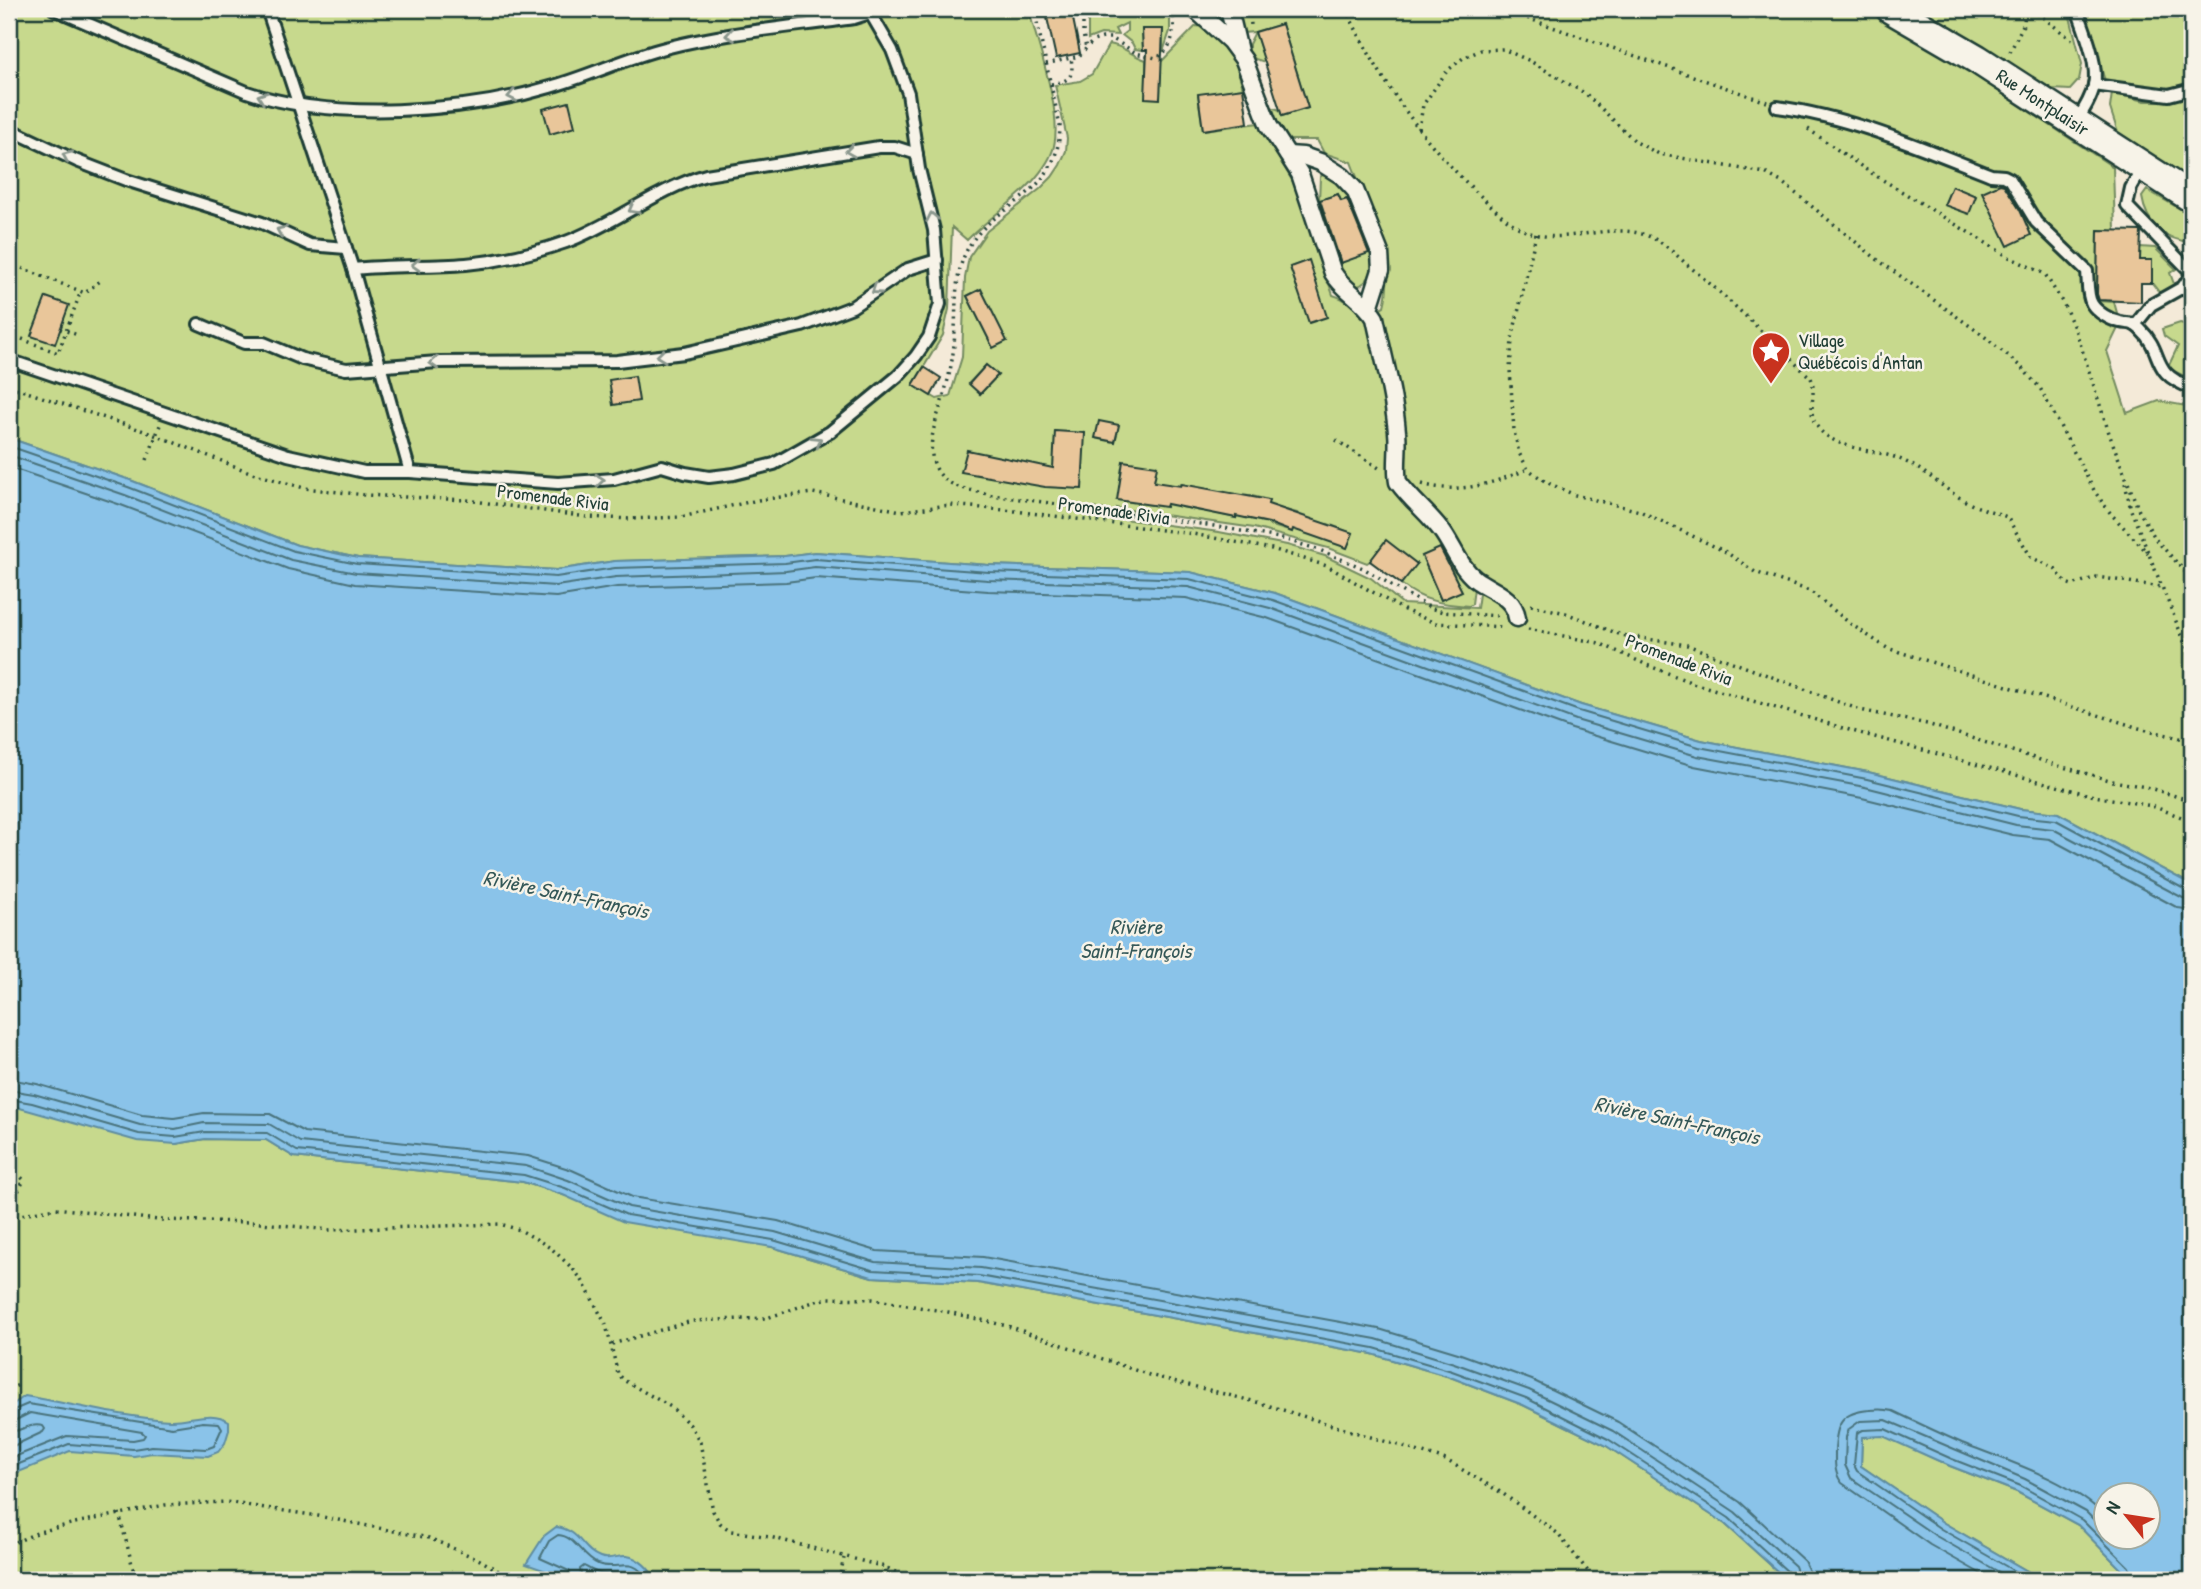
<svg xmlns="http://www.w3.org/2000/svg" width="2201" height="1589" viewBox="0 0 2201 1589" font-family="'Patrick Hand',sans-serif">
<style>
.green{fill:#c7d98d;stroke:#738b60;stroke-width:2;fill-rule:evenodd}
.water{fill:#8ac3e9;stroke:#5f8da1;stroke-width:2;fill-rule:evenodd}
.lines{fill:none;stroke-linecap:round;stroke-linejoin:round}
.shore{stroke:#4a737c;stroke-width:2}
.building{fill:#e9c69a;stroke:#1f3d34;stroke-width:2}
.service-casing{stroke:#1f3d34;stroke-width:16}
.pedestrian-casing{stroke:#1f3d34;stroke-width:21}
.tertiary-casing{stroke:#1f3d34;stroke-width:33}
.path{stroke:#1f3d34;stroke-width:3.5;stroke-dasharray:2 5;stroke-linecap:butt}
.service{stroke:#f7f3e8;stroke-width:10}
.pedestrian{stroke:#f7f3e8;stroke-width:16}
.tertiary{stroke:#f7f3e8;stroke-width:28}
.path-bridge{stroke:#1f3d34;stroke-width:3.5;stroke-dasharray:2 5;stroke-linecap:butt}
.oneway{stroke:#8b988e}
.labels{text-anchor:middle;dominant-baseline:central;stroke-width:5;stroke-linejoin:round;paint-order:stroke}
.street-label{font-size:19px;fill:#1f3d34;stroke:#f7f3e8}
.poi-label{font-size:19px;fill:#1f3d34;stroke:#f7f3e8;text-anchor:start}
.water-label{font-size:21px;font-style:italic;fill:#345858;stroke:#f7f3e8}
</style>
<rect width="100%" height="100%" fill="#f4ead8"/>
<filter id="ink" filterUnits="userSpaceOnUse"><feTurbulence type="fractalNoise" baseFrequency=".0143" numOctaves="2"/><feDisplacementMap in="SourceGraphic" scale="14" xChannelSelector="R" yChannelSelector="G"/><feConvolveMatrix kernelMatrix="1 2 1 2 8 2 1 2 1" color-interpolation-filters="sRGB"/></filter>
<g filter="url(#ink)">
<g class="green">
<path d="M9,9h1018l3,5c9,35 32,98 24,132 -3,13 -13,26 -22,36 -20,22 -45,37 -65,58l-15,-13 -3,82 -6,26 -30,50 24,14 13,-3 12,-39 3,-79 4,-21 18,-26 53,-42 12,-12 8,-12 6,-14 1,-13 -12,-53 25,-4 12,-7 17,-30c15,2 23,12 37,16v38h14l1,-36 35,-36 8,1 29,27 10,34 -45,7 5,35 56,-7 34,59 40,113c13,4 21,11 29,23l22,-12c13,-49 -16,-99 -33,-144l-27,-9 -7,-13h-33l-18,-41 5,8 9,3 2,6 26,-8 -26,-84 -27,8 10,30 -10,-3 -6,-7v-8l6,-12 -13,1 -7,-24h628l69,38 181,120 2,64h-17l-1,70 17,1 6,22 -13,27 20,62 32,-12 33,6v478l-134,-72 -38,-4 -152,-37 -167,-32 -120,-35 -306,-112 -85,-21 -201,-7 -174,-13 -30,4 -170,5 -59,9 -198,-12 -61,-13 -167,-65 -121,-42zM1308,261l7,24 -17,5 -8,-23zM981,289l12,59 -26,-52zM986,365l12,10 -18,19 -11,-11zM1156,466l-2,16 15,3 -3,22 -49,-7zM1181,484l25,6 -5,21 -24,-5zM1209,489l31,7 -4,22 -31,-7zM1244,494l24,6 -5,22 -24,-6zM1274,507l23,6 -5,19 -23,-7zM1116,508l138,20 74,20 39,15 3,-2 46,3 -15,20c21,17 41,20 68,22l3,-2 2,-16 7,-8 -4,28 -74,-4 -32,-26 -46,-22 -38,-11 -68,-13 -104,-14zM1328,524l24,9 -5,15 -24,-10zM1443,548l18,43 -20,9 -19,-44z"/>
<path d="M1088,9h37l1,7h12v-7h32v22l-7,21v-23h-21l1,21 -8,-1 -3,-6 -10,-8 5,-4v-8l-12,6 3,6 -17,-1 -13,5z"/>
<path d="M1921,9h147l14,55 -3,16 -9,10 -18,-1z"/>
<path d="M2083,9h109v74l-28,6 -58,-5z"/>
<path d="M2112,93l33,8h19l28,-8v89l-73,-46 -9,-28z"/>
<path d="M1324,174l8,3 21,20 -12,4 -3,-7 -19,7 1,-24z"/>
<path d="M2147,190l45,26v26c-26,-1 -46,-18 -50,-45z"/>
<path d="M2140,247l15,1 21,21 -6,4 4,11 -7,8h-8l-7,-9v-23h-12z"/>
<path d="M1372,251c1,16 1,30 -16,36l-23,-22z"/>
<path d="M2180,323l12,3v54l-20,-10 -3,-5 9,-19 -14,-10 -2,-7z"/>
<path d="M9,1105l167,39 29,-5 61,1 28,17 229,25 40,13 209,52 100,30 106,6 394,71 78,23 73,28 82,40 120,79 62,56h-1778z"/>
<path d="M1883,1435l67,31 67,26 61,33 46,47 5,8h-71l-22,-4 -92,-53 -83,-57 1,-29z"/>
</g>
<g class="water">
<path d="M9,438l121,42 167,65 61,13 198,12 59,-9 170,-5 30,-4 174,13 201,7 85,21 306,112 120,35 167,32 152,37 38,4 134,72v695h-63l-5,-8 -46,-47 -61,-33 -67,-26 -67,-30 -21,1 -1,29 83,57 92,53 22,4h-271l-62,-56 -120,-79 -82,-40 -73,-28 -78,-23 -394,-71 -106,-6 -100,-30 -148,-25 -61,-27 -40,-13 -229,-25 -28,-17 -61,-1 -29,5 -39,-3 -128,-36zM2106,1494h42v42h-42z"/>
<path d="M25,1396c48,8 97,21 145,24 20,1 41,-11 59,1v9l-4,13 -7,9 -10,4 -56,-3 -18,3 -64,-5 -61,25v-69z"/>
<path d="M556,1527c25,3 25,23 44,30 9,4 18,-2 27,-1 12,2 24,13 28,24h-83l-46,-16 18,-28z"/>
</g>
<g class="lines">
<g class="shore">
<path d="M9,446l119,41 166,64 63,13 199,13 59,-9 170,-5 30,-4 174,13 200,7 84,21 306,111 120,36 168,32 151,37 38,4 130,70 6,1"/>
<path d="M9,455l116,40 166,65 65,13 200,13 60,-9 170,-6 29,-4 173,13 200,7 82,21 306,112 121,36 168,31 151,38 37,4 130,69 9,2"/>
<path d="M9,467l112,38 167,64 67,15 201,13 61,-10 169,-5 30,-4 172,13 198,7 81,20 305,111 122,37 168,32 151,37 37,4 128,69 14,2"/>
<path d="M9,1079l28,5 105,31 32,3 30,-5 66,1 34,18 224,24 44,14 60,27 146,24 99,30 106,6 396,72 79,24 74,27 86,42 122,80 64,59 5,10 1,9"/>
<path d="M9,1090l25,4 106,31 35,4 29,-6 65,1 31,18 226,24 42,14 61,27 146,25 100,30 106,6 395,71 78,24 75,27 84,41 122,81 60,54 5,14"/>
<path d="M9,1099l23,4 107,31 36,3 30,-5 62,1 30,18 227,24 41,13 62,27 146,25 100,30 106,6 395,72 78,23 74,27 82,41 121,79 59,54 3,8"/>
<path d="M9,1412l19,-8 144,23 31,-5 16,1 3,5 -8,18 -8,3 -54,-3 -19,3 -64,-5 -60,24"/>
<path d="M9,1421l7,-1 14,-7 112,19 3,3 -2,3 -10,2 -66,-4 -58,23"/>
<path d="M9,1432c13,-1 20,-9 34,-6l2,3 -2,3 -34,16"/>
<path d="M573,1580l-4,-9 -29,-13 9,-17 9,-6c18,1 24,23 40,29 20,8 35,-10 49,16"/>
<path d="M582,1580l-2,-11 4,-3c7,4 13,8 21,8 13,2 21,-4 32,6"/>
<path d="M1992,1580l-62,-35 -88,-62c-8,-10 -7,-20 -7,-32 1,-27 6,-39 35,-41 8,-1 15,-1 23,1 23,11 46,22 69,32 46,18 110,38 144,74"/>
<path d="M2013,1580l-77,-44 -85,-58 -6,-13 1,-28 3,-8 11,-8 26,-1 139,59 61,33 20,20"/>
<path d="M2030,1580l-89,-51 -84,-58 -3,-6 3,-32 6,-3 22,-1 67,30 69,27 61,34 47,47 5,13"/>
</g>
</g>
<g class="building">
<path d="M1071,9l9,44 -24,5 -10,-45z"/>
<path d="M1282,24l26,84 -26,8 -27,-84z"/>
<path d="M1142,29h21l-3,70 -15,-1 2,-48h-4z"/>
<path d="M1243,88l5,35 -45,7 -5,-36z"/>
<path d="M569,102l6,25 -25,7 -7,-25z"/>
<path d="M2000,184l4,1 16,25 11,25 -23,11 -26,-54z"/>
<path d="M1952,186l24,10 -7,18 -25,-9z"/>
<path d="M1338,194l3,7 6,-2 22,54 -28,10 -21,-63z"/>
<path d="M2098,230l43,1 -1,29h12v23h-11v19l-42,-2 -2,-6z"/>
<path d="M1309,260l18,57 -18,6 -19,-56z"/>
<path d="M981,289l26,52 -14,7 -26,-52z"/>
<path d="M46,297l23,8 -14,39 -24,-8z"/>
<path d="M986,365l12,10 -18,19 -11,-10z"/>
<path d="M924,367l17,11 -10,18 -18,-11z"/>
<path d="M635,376l4,25 -26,4 -4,-25z"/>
<path d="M1099,421l20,4 -4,17 -20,-4z"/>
<path d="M1055,431l30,2 -3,56 -37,-2 -84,-15 6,-22 86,18z"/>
<path d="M1123,461l34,5 -3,16 27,4 1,-2 87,16 -1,4 85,29 -6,15 -54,-19 -1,3 -23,-9 -33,-7v2l-69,-14 -1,3 -49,-7z"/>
<path d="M1386,540l31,24 -16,20 -31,-23z"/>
<path d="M1440,548l22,43 -21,9 -19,-44z"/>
</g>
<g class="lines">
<g class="service-casing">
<g id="service">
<path d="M54,9l193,83c85,29 217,21 303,-5 39,-11 76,-29 115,-39 62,-16 126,-21 189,-30l16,-5"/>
<path d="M267,9l86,260 57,203"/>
<path d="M2094,85l75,10 23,-6"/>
<path d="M1777,107c74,10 145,41 214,68l13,1 6,3 26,43 51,49c1,10 0,25 5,33 5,8 18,16 28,18 8,2 12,-1 20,7 26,25 8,43 52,59"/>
<path d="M2076,122c7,-11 15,-23 18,-36 5,-21 -10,-57 -17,-77"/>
<path d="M9,129l68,32 49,19 136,43 48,22 36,3"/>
<path d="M2143,167l-12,21 -4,18 65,67"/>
<path d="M353,269c38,-4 75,-2 113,-5 32,-3 69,-11 100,-22 49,-18 90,-53 140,-67l173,-28h16l22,7"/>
<path d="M199,324l45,19h20l38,16 44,10 92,-7 179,-1 67,-8 118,-27 50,-19 56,-38 29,-9"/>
<path d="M2135,325l16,-20 32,-18 9,-14"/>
<path d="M9,360l279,95 76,17h46l148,11 56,-4 48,-13 23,7 24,4 25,-3 40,-10 56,-32 68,-56 18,-20 13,-19 11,-33 -6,-74 -15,-61 -11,-76 -16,-43 -24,-41"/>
</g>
</g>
<g class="pedestrian-casing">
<g id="pedestrian">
<path d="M1195,9l35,32 14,19 25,66 31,48 33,99c11,18 31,26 42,45 8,38 19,76 22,114 2,17 -2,34 1,50 13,18 30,31 43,48 12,16 18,36 34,49 16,12 39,17 42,39"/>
<path d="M1229,9l10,42"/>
<path d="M1288,155l15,1 17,6 22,14 13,14 25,63 1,17 -12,38"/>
</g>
</g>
<g class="tertiary-casing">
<path id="tertiary" d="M1891,9l86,50 215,139"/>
</g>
<g class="path">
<path d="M1038,9l-2,9 24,108c-1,75 -72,76 -95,128 -12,26 -8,61 -11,90 -2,23 -8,45 -15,67 -6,18 -12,39 -3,57 10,21 37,22 56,27l222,31 65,12 38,11 46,19 67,40 13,4 56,4"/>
<path d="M1083,9v25l3,14"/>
<path d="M1250,9l1,17"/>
<path d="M1346,9c34,72 80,138 139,191 15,14 32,31 53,35 35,7 75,-13 110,1 16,6 29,20 42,31 43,35 81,74 121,111 6,15 -4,33 5,47 16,24 54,24 78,32 31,11 46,30 73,45 12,7 27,9 40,15l24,40 24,12 11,14 6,2 25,-8 64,10"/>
<path d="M1501,9l266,93"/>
<path d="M2032,9l40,31"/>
<path d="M2010,52l14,-29 1,-14"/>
<path d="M1046,64l33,-8 14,-15 10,-3h8l25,15 20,5c19,-9 19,-32 17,-49"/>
<path d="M1051,84c19,-3 23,-7 20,-26"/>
<path d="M1419,129l4,-24 24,-34 16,-13 18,-8 22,-1 27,12 56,33 50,48 23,12 106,19 18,10 95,77 106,76 37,31 19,21 55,104 16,22 37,39"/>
<path d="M1808,129l57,40 144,88 36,17 19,31 14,32 32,99 29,75 18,30 35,38"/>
<path d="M1536,234l-24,105 -2,31 4,61 5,22 9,16 18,13 29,13 65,16 86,41 29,20 55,19 42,34 35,23 252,80 53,13"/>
<path d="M9,263l76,30 15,-12"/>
<path d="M60,329l18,6"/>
<path d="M22,339l36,14 23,-62"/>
<path d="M9,386l132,44"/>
<path d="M168,440l84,33 52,15 61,7 102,5 120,17 43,2 51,-2 77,-17 55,-7 88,18 49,-6 65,6 178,23 79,15 55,17 77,44 31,13 68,4"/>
<path d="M1336,440l43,28"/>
<path d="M147,460l13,-35"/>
<path d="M2125,483l6,27 61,151"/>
<path d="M1422,484c38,11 72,-1 106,-15"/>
<path d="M1531,605l35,8 55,22 66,10 173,65 67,14 129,41 57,16 33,6 46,14"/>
<path d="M1528,629l71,14 48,22 46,18 163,49 238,64 58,10 40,15"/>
<path d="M9,1172l10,3 5,5 -15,29"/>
<path d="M9,1219l19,-6 28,-5 102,12 94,2 78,8 170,-6 20,6 16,9 16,10 21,20 9,11 24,45 12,49 7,7 46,26 19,18 10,17 13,69 7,12 11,8 39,6 115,30 27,13"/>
<path d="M612,1344l80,-23 75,-3 49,-17 13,-3 43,1 76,13 63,15 138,48 111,28 186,57 56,33 55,40 34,42 8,5"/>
<path d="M9,1389l12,-5"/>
<path d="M119,1513l17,67"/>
<path d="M9,1545l30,-13 36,-9 90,-18 61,-3 92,14 111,22 51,22 34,20"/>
<path d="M839,1580l5,-22"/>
</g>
<use href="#service" class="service"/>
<use href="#pedestrian" class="pedestrian"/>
<use href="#tertiary" class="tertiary"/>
<path class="path-bridge" d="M141,430l27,10"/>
</g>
<defs><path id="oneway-chevron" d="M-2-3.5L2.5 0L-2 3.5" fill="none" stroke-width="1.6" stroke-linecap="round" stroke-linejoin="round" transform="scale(1.75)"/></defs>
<g class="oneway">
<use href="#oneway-chevron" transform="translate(730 35) rotate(171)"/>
<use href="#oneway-chevron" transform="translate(512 96) rotate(169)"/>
<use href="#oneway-chevron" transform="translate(262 97) rotate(-161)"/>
<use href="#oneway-chevron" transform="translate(850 151) rotate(172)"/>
<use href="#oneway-chevron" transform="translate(67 156) rotate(-156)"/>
<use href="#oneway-chevron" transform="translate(633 209) rotate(151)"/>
<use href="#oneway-chevron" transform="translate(932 217) rotate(-101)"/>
<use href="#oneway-chevron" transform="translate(281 231) rotate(-156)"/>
<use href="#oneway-chevron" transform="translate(416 265) rotate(178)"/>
<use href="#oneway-chevron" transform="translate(876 290) rotate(145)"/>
<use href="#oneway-chevron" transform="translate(661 356) rotate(173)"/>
<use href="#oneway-chevron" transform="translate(434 363) rotate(178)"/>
<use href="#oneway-chevron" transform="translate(817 441) rotate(-32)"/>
<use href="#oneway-chevron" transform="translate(600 480) rotate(-5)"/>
</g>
</g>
<defs>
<g id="sight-pin" transform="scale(2.0125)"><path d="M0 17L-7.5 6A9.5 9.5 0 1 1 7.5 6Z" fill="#c8321e" stroke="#f7f3e8"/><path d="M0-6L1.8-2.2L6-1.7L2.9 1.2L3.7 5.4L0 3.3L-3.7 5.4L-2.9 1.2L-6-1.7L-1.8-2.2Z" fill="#fff"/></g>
</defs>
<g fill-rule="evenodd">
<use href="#sight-pin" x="1771" y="351"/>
</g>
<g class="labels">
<g class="street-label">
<text transform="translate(2043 102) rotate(33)">Rue Montplaisir</text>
<text transform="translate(553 497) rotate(7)">Promenade Rivia</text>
<text transform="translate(1114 510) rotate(8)">Promenade Rivia</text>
<text transform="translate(1679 659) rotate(21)">Promenade Rivia</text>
</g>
<g class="poi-label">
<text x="1798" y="340">Village<tspan x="1798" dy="22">Québécois d'Antan</tspan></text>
</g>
<g class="water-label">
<text transform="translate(566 894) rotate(12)">Rivière Saint-François</text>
<text x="1136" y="926">Rivière<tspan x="1136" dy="24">Saint-François</tspan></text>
<text transform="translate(1677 1120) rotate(12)">Rivière Saint-François</text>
</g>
</g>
<rect width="2201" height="1589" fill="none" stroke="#f7f3e8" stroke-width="35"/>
<rect x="18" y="18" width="2166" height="1554" fill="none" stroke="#1f3d34" stroke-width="2.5" filter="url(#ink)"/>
<g transform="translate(2127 1516) rotate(300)"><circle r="33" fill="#f7f3e8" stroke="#a1aaa0" stroke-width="2"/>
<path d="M0-5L12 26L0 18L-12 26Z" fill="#c8321e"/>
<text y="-10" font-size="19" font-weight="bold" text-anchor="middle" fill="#1f3d34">N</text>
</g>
</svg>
